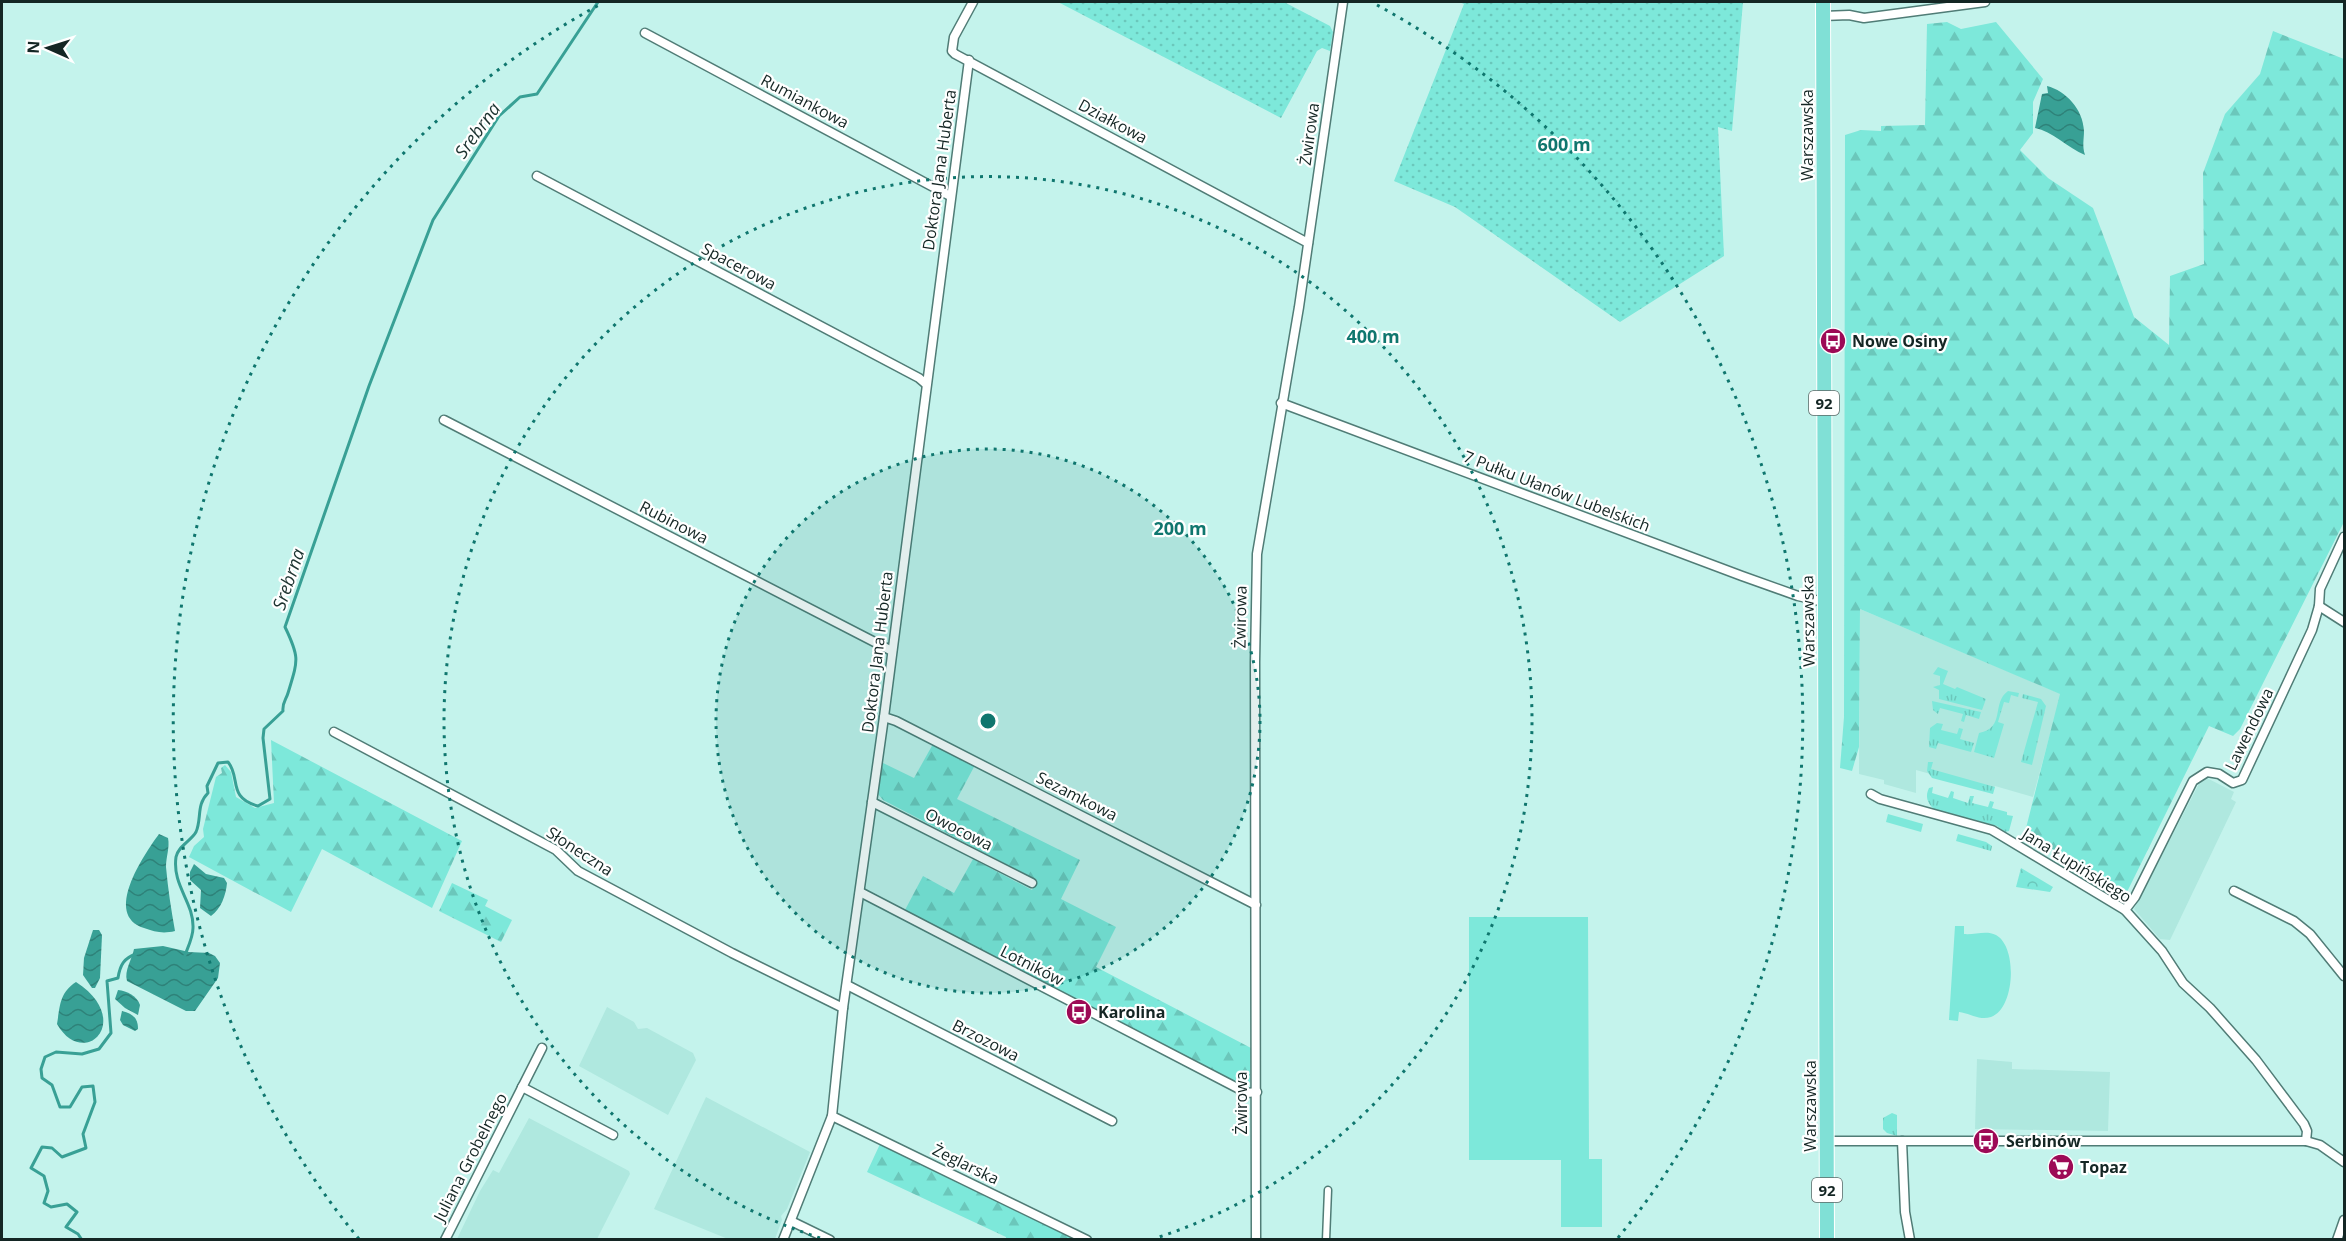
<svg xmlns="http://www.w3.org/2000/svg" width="2346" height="1241" viewBox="0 0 2346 1241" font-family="'Open Sans',sans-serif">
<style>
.built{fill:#afe8df}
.grass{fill:url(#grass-tufts)}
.forest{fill:url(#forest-firs)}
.park{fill:url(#park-crowns)}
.garden{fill:url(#garden-dots)}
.pitch{fill:#7de8da}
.water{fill:url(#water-waves)}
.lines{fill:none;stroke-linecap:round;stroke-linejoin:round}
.stream{stroke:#38a095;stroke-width:3}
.pedestrian-casing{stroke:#507c76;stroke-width:9}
.minor-casing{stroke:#507c76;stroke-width:11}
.primary-casing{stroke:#fff;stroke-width:16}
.pedestrian{stroke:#fff;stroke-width:6}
.minor{stroke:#fff;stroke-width:8}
.primary{stroke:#80e0d6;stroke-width:14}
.ring{fill:none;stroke:#0f766e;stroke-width:3;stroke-dasharray:3 6}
.labels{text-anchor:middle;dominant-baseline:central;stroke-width:4.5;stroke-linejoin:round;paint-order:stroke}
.shield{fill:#fff;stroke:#5a6766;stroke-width:1.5}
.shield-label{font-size:15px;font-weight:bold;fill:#142624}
.street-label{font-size:16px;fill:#142624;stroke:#fff}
.poi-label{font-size:16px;font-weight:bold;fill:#142624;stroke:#fff;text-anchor:start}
.water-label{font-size:18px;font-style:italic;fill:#1c3330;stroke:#fff}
.centre{fill:#0f766e;stroke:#fff;stroke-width:3}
.ring-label{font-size:18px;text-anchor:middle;font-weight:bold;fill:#0f766e;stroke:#fff;stroke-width:4.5;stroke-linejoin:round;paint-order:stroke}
</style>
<defs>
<pattern id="grass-tufts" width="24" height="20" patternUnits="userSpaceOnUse" patternTransform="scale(1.5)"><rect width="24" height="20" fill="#7de8da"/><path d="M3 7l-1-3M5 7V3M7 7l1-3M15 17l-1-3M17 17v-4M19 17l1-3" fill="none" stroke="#6bc7bb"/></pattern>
<pattern id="forest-firs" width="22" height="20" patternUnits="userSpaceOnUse" patternTransform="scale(1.5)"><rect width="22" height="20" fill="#7de8da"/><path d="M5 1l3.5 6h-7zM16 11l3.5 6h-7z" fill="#6bc7bb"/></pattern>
<pattern id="park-crowns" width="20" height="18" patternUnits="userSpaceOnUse" patternTransform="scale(1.5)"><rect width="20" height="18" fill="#7de8da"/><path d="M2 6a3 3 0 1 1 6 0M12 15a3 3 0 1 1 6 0" fill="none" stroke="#6bc7bb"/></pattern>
<pattern id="garden-dots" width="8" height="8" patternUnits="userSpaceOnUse" patternTransform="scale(1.5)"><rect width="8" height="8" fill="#7de8da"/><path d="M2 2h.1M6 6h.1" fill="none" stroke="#6bc7bb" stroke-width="1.8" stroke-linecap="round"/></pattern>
<pattern id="water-waves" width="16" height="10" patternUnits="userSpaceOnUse" patternTransform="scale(1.5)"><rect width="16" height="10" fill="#38a095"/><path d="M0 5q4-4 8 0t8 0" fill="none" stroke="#2e8279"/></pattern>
</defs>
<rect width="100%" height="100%" fill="#c4f3ec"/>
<g class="built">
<path d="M1860,609l201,85 -28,103 -38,-11 -3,5 -76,-21v23l-32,-9v-4l-25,-6z"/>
<path d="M2203,776l31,16 -3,7 5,3 -66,138 -10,-1 -26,-30z"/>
<path d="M607,1007l27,15 4,7 9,-1 46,25 3,7 -28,55 -89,-49z"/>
<path d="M1977,1059l35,3v7l98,3 -2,59 -133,-2z"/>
<path d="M706,1097l104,55 -23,57 -6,7 1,4 -7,19h-47l-74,-30z"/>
<path d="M529,1118l100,53 1,3 -33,65h-140l23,-48 13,-21 6,3z"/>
</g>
<g class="grass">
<path d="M1938,667l10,4 -5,13 12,5 2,-2 29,12 -4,11 -43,-11v-9l-6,-3 7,-2v-9l-7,-2z"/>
<path d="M2008,691l11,2 -1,4 -7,-2 -2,8 -5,-1 -6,20 6,2 -10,34 -20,-6 5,-19c27,-5 12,-30 29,-42z"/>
<path d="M2023,694l18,5 5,7 -14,59 -11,-3 17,-60 -16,-4z"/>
<path d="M1932,701l49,11 -2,7 -13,-4 -2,7 -3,-1 2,-7 -23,-6 -2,6 -5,-4z"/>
<path d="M1937,723l6,1 -2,6 16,4 2,-6 4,1 -3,10 14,4 -3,9 -33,-9 -2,6 -7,-2 1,-19z"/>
<path d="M1928,762h5l-2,7 64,18 -2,7 -61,-16 -5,-7z"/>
<path d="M1933,787l-1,6 16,5 3,-7 3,1 -1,6 15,5 2,-7h4l-2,7 16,4 2,-6 4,1 -2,6 15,4v3l6,1 -4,15 -4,1 -8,-6 -63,-17c-7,-6 -9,-13 -5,-21z"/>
<path d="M1888,814l35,10 -2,8 -35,-10z"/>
<path d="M1958,834l28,8 6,4 -1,5 -35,-10z"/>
<path d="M1892,1113l5,2v21l-10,-3 -4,-4v-11z"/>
</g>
<g class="forest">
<path d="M1947,22l14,7 35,-7 47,57 -10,23v31l-13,17 28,28 45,30 41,109 35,28 1,-69 34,-12 -1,-91 22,-59 35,-40 13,-43 71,28v463l-104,207 -7,7 -24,-10 -83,168 -101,-62 35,-138 -200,-85 -1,138 -7,24 -12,-3 4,-51 1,-582 16,-5 20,1v-5l44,-1 2,-101z"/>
<path d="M271,740l191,101 -30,67 -110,-59 -31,63 -102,-55 5,-11 10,-9 -1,-8 13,-52 6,-4 -1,-5 4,-3 6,7 5,25 19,11 19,-5z"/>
<path d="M933,744l42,21 -18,34 123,61 -19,39 55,28 -20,40 155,81 -1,34 -6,4 -339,-176 18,-34 31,17 19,-34 59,31 5,-10 -154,-80 -5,-6 3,-32 33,16z"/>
<path d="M452,883l36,17 -3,6 27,14 -11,22 -62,-31z"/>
<path d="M880,1144l196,95h-70v-2l-139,-65z"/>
</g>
<path class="park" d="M2021,868l32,19 -3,5 -34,-5z"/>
<g class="garden">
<path d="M1058,2h226l46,24 3,6 -3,19 -8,-3 -5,3 -36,67z"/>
<path d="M1459,2h284l-11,129 -14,-4 6,129 -104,66 -165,-115 -61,-26 70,-177z"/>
</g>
<g class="pitch">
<path d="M1469,917h119l1,242h13v68h-41v-67h-92z"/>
<path d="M1955,926h9v8c11,1 22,-4 32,1 22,12 19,74 -5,82 -12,4 -21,-4 -32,-5l-1,9 -9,-1z"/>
</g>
<g class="water">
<path d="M2047,86c19,5 36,23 37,45 0,8 -2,15 1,24 -17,-7 -33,-24 -50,-27l7,-34 6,-1z"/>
<path d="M159,834l9,4c2,9 -2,19 -2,29 2,22 5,42 9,64 -12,3 -20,1 -31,-3 -41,-13 -1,-72 15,-94z"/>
<path d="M194,864l12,10 18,4 3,5c-1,12 -6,26 -16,33l-11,-8 1,-18 -11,-10v-8z"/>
<path d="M93,930h6l3,5 -2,43 -5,10h-3l-9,-13 1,-17z"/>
<path d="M163,946l26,6 20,1 6,3 5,7 -2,15 -23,33h-9l-59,-30c-3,-11 5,-21 7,-32z"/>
<path d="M76,982c59,38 8,89 -19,42 3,-17 2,-31 19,-42z"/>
<path d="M118,990c9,1 19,6 22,15l-2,10 -13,-7 -10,-9z"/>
<path d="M122,1011c11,3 16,7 16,18l-3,2 -12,-6 -3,-5z"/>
</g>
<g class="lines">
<g class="stream">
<path d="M185,955c3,-8 8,-18 8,-27 1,-26 -21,-42 -17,-71 2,-11 15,-16 20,-25 6,-14 0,-27 12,-39l-1,-7 11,-23 10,-1c13,15 -1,36 30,44l12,-7 -7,-61 1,-9 19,-18c-1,-8 3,-11 5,-18 10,-33 12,-35 -3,-66l84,-241 64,-166 66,-104 21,-19 17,-3 61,-92"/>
<path d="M82,1240l-4,-6 -12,-7 11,-15 -10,-8 -16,3 -7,-4 4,-12 -4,-15 -13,-8 11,-21 10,1 10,9 24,-9 -3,-14 12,-32 -2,-16 -11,1 -12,20h-10l-8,-22 -10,-7 -1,-9 4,-12 11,-5 26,2 17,-5 12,-16 -4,-52 11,-3c2,-13 6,-20 18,-24"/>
</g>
<g class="pedestrian-casing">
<path id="pedestrian" d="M1326,1240l2,-50"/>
</g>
<g class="minor-casing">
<g id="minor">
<path d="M973,2l-19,35 -2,14 3,3 353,189"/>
<path d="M1823,16l26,-1 15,3 121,-16"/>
<path d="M645,33l305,163"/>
<path d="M537,176l382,202 7,6"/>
<path d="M1281,403l461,173 56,20 26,6"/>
<path d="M444,420l448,231"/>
<path d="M2319,606l25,16"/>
<path d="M884,717l12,4 360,184"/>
<path d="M334,732l222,118 22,21 154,82 111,55"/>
<path d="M1871,794l9,5 112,31 133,80 37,41 21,32 27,25 46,52 48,64 3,7 -1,10"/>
<path d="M872,802l160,81"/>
<path d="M2234,891l60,30 16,13 34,42"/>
<path d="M860,892l387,201 10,-1"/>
<path d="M2125,910l10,-13 58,-116 14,-9 12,2 14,9 9,-3 70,-150 7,-24 1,-17 24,-52"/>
<path d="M847,985l265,136"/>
<path d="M522,1087l91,48"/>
<path d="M832,1116l255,124"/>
<path d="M1827,1141h479l14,4 24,17"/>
<path d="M1902,1141l3,71 5,28"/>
<path d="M791,1221l39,19"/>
<path d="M445,1240l97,-192"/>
<path d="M783,1240l49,-124 11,-108 41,-291 85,-657"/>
<path d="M1256,1240l-1,-578 2,-108 42,-247 44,-305"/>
<path d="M2337,1240l7,-20"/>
</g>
</g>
<g class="primary-casing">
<path id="primary" d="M1823,2l4,1238"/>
</g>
<use href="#pedestrian" class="pedestrian"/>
<use href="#minor" class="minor"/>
<use href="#primary" class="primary"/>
</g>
<circle cx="988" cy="721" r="272" fill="#0f766e" fill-opacity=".12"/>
<g class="ring">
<circle cx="988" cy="721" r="272"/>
<path d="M820 1238A544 544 0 1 1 1156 1238"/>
<path d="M359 1239A815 815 0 0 1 599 5M1377 5A815 815 0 0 1 1617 1239"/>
</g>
<defs>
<g id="bus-disc" transform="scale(1.35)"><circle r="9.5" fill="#9d0a56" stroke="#fff"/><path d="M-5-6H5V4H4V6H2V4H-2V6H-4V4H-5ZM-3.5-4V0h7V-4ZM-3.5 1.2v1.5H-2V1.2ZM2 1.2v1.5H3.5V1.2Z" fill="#fff"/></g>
<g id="supermarket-disc" transform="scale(1.35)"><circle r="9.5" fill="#9d0a56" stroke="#fff"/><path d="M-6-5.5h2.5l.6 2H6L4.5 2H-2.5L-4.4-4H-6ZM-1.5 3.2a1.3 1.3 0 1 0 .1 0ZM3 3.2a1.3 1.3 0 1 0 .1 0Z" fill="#fff"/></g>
</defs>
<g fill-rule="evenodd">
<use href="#bus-disc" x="1833" y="341"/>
<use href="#bus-disc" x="1079" y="1012"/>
<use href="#bus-disc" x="1986" y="1141"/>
<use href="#supermarket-disc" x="2061" y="1167"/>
</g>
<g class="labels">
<g class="shield">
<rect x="1809" y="391" width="30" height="24" rx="4.5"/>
<rect x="1812" y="1178" width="30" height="24" rx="4.5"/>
</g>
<g class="shield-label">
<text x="1824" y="403">92</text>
<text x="1827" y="1190">92</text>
</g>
<g class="street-label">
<text transform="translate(805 101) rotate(28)">Rumiankowa</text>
<text transform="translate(1113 121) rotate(28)">Działkowa</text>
<text transform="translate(1309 134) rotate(-82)">Żwirowa</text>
<text transform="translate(1807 135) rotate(-90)">Warszawska</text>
<text transform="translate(939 170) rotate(-82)">Doktora Jana Huberta</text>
<text transform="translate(739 266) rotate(28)">Spacerowa</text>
<text transform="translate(1557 491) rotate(21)">7 Pułku Ułanów Lubelskich</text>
<text transform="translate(674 522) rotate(27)">Rubinowa</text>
<text transform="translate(1240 617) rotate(-89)">Żwirowa</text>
<text transform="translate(1808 621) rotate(-91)">Warszawska</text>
<text transform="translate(877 652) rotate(-83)">Doktora Jana Huberta</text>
<text transform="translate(2249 729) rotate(-64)">Lawendowa</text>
<text transform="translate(1077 796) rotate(27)">Sezamkowa</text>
<text transform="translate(959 829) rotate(27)">Owocowa</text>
<text transform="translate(580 851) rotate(33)">Słoneczna</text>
<text transform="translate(2077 865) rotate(32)">Jana Łupińskiego</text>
<text transform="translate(1032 965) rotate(27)">Lotników</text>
<text transform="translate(986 1040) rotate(27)">Brzozowa</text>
<text transform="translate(1241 1103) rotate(-90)">Żwirowa</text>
<text transform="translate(1810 1106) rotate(-90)">Warszawska</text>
<text transform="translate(470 1157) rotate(-63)">Juliana Grobelnego</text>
<text transform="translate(966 1164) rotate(26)">Żeglarska</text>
</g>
<g class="poi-label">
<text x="1852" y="341">Nowe Osiny</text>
<text x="1098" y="1012">Karolina</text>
<text x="2006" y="1141">Serbinów</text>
<text x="2080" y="1167">Topaz</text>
</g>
<g class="water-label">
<text transform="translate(477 130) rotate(-54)">Srebrna</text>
<text transform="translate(288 579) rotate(-71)">Srebrna</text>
</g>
</g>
<circle cx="988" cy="721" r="9" class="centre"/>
<g class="ring-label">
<text x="1564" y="151">600 m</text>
<text x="1373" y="343">400 m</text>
<text x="1180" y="535">200 m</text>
</g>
<rect width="2346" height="1241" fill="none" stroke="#142624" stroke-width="6"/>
<g transform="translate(48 48) rotate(273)" stroke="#ffffff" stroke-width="4.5" paint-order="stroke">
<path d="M0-4.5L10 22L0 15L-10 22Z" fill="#142624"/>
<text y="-9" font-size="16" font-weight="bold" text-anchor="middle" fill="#142624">N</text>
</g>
</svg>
